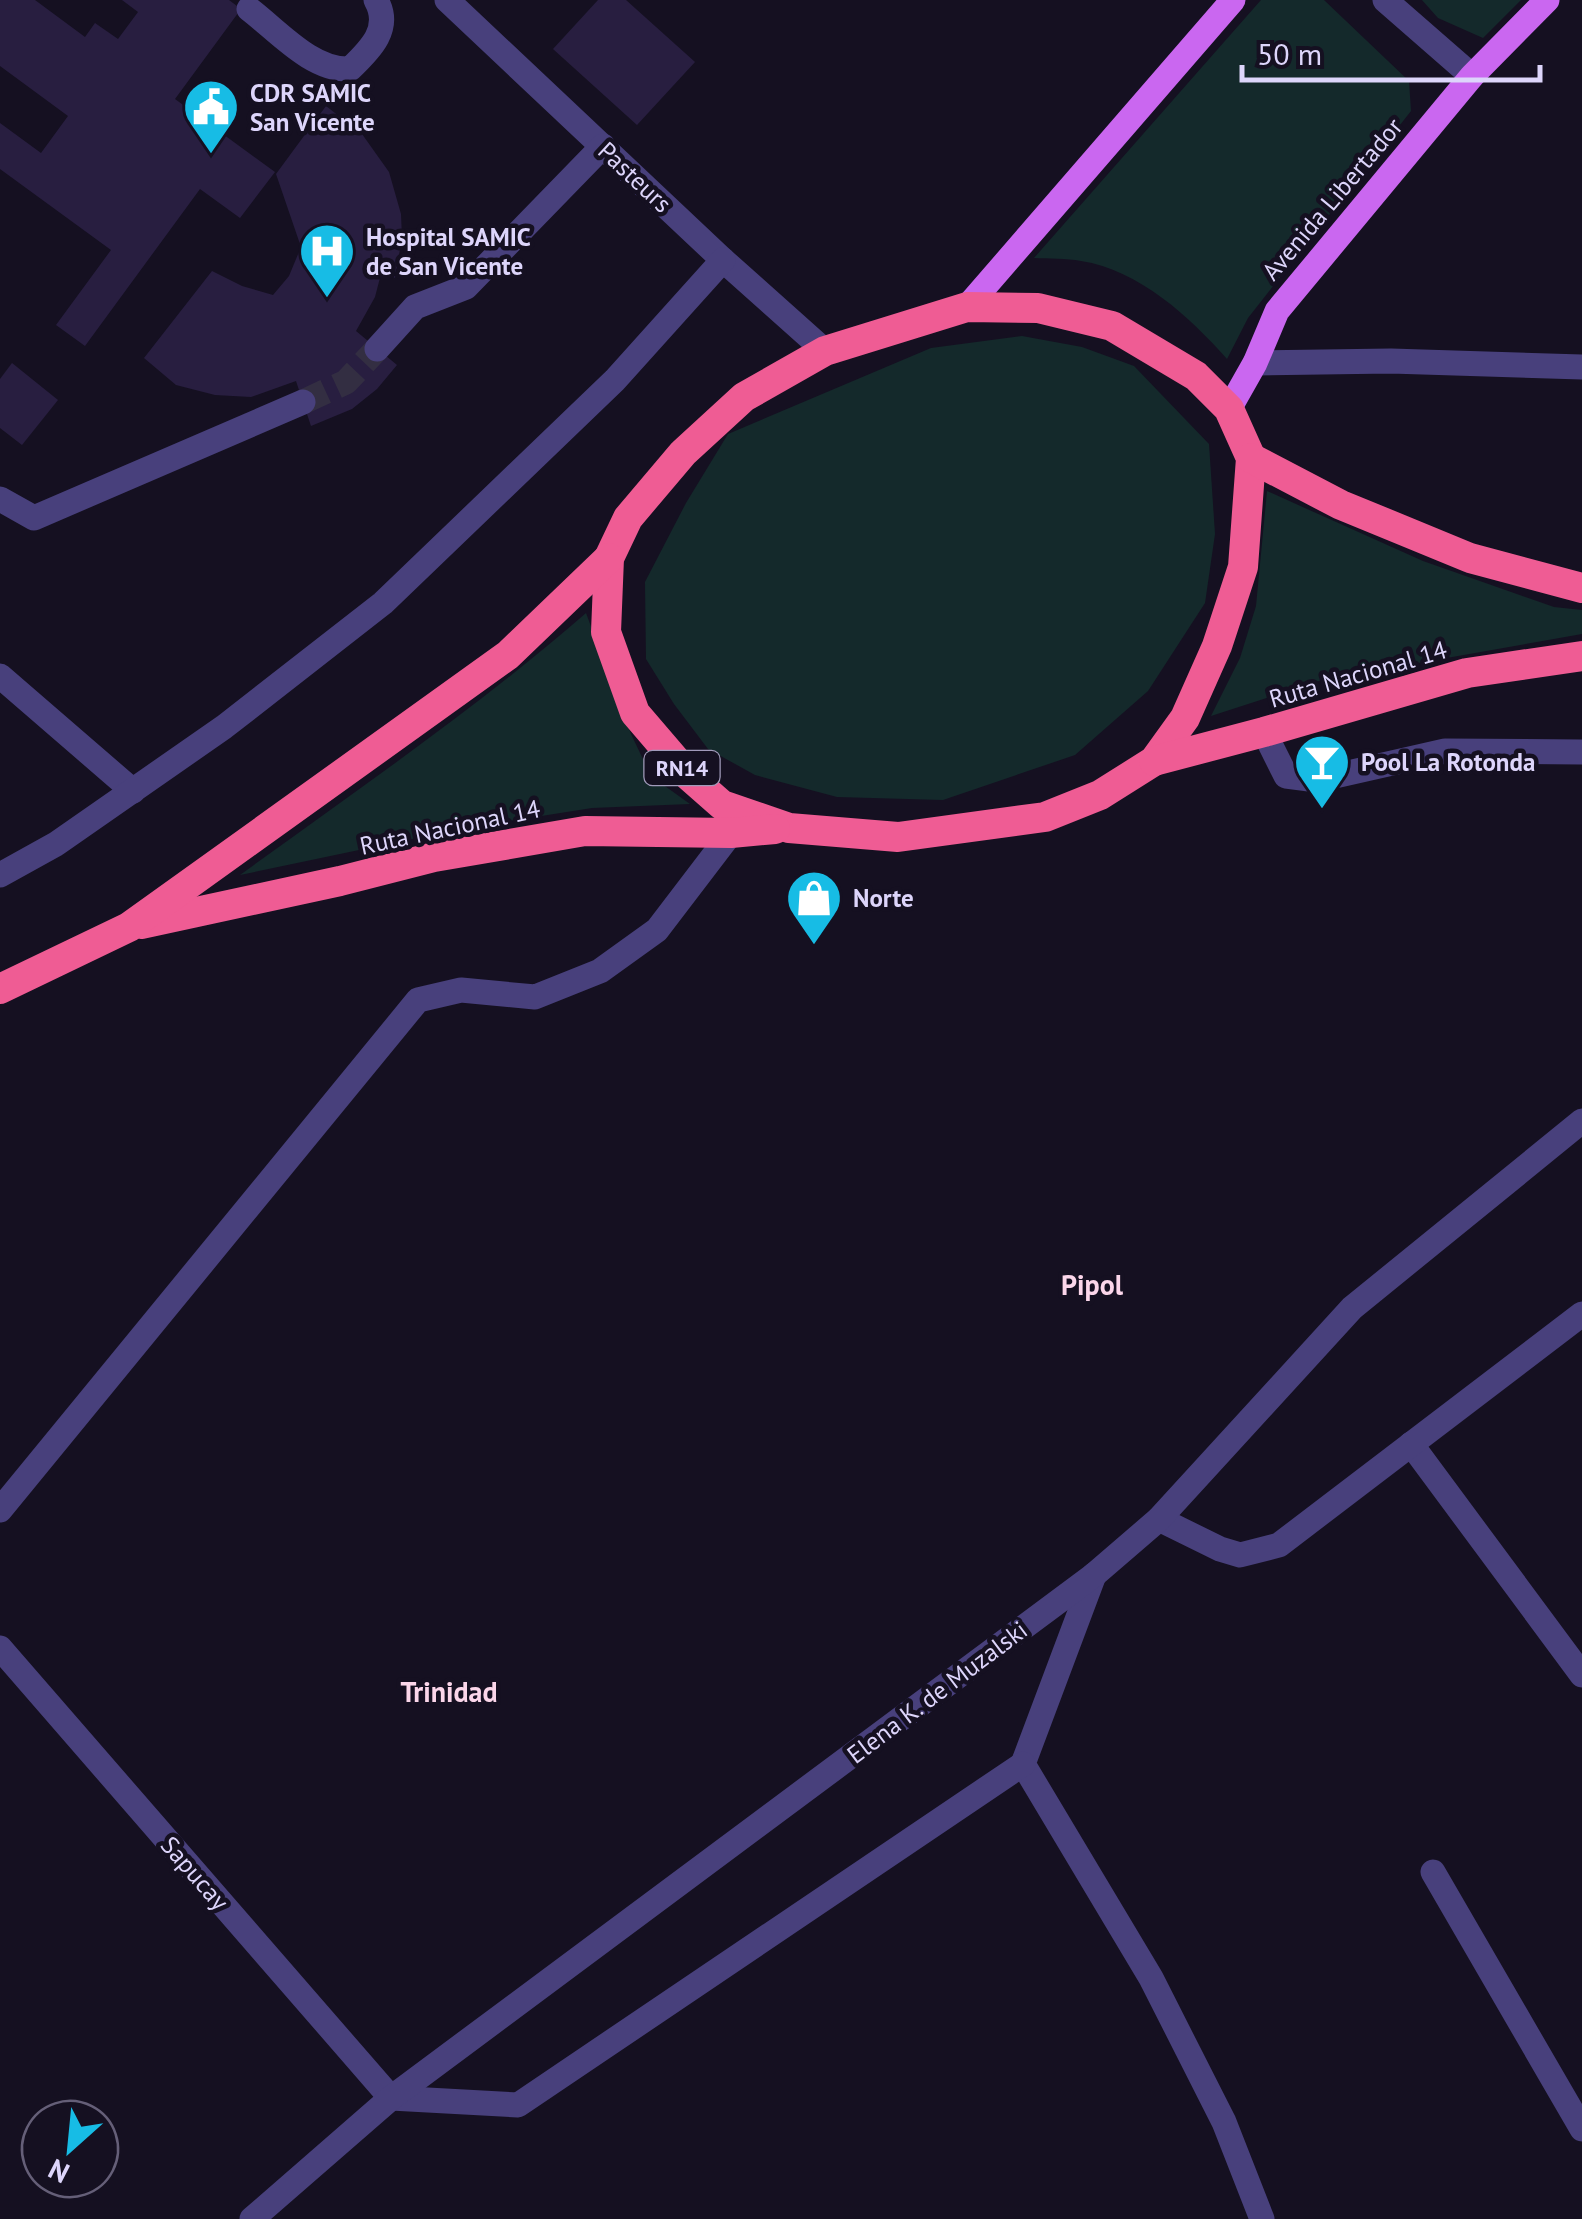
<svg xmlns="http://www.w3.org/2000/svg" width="1582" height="2219" viewBox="0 0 1582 2219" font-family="'PT Sans',sans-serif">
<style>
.green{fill:#14292b}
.building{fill:#281e40}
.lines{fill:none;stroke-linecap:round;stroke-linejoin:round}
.minor-tunnel{stroke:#332e42;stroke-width:25;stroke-dasharray:25 12;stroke-linecap:butt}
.minor{stroke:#48407c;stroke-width:25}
.major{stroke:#ca67f0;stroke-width:25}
.highway{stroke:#ef5c94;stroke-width:30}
.labels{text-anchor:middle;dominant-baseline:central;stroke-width:9;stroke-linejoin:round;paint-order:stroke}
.shield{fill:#151021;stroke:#a19aba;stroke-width:2.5}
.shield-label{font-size:22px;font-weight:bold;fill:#ddd5fb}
.poi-label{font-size:25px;font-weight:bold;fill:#ddd5fb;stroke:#151021;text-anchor:start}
.street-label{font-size:25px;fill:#ddd5fb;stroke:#151021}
.neighbourhood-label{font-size:28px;font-weight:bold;fill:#fbd6ea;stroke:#151021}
</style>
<rect width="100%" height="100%" fill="#151021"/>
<g class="green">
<path d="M1261,0h63l85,81 2,30 -163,207 -21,41c-37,-42 -88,-89 -146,-98 -15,-3 -32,-2 -47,-3z"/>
<path d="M1422,0h99l-38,38 -45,-20z"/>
<path d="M1022,336l60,11 52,19 75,78 6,90 -10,69 -57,88 -73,64 -132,45 -106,-3 -82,-22 -47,-26 -34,-45 -28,-45 -1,-77 41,-79 42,-69 203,-86z"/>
<path d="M1267,491l156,70 131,46 28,3v24l-260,46 -111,36 29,-58 16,-52z"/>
<path d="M586,613l45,121 20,42 39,28 -98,4 -128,20 -224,47c117,-85 237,-167 346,-262z"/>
</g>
<g class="building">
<path d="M0,0h35l50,37 10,-14 23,16 20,-27 -16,-12h107l12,9 -66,90 100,73 -35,46 -40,-29 -115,157 -29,-21 55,-75 -111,-81v-46l41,30 27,-37 -68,-50z"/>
<path d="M598,0h28l69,62 -58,63 -84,-76z"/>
<path d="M326,106l36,28 27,38 12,42 1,24 -7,40 -13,-8 -7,27 -19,34 41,34 -20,24 -25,20 -41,17 -15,-45 -45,16 -36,-2 -39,-10 -32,-27 68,-87 30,15 31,9 16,-19 12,-29 -25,-73z"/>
<path d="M12,363l46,37 -36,45 -22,-17v-49z"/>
</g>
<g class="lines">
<path class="minor-tunnel" d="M303,402l43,-20 31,-33"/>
<g class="minor">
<path d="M447,0l276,260 102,91"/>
<path d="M1385,0l87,76"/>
<path d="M249,9c29,22 63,62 101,60 21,-20 42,-41 26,-69"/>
<path d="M377,349l38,-42 51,-20 137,-141"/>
<path d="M1255,363l136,-2 191,6"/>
<path d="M0,499l34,19 269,-116"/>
<path d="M0,676l133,115"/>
<path d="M1264,732l22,44 31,4 128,-29 137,1"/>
<path d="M0,875l56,-31 168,-117 159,-124 232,-223 108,-120"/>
<path d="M1411,1444l171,231"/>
<path d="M0,1510l418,-510 43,-10 74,7 65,-26 57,-41 74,-97"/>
<path d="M1159,1519l61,30 20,6 39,-10 303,-231"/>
<path d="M1094,1575l-71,189 128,214 73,144 38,97"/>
<path d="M0,1648l391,450 127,7 505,-341"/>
<path d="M1433,1872l149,257"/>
<path d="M252,2219l139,-121 703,-523 65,-56 193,-211 230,-187"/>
</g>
<g class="major">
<path d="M967,307l266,-307"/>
<path d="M1229,409l26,-46 22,-52 195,-235 75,-76"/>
</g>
<g class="highway">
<path d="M967,307l71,1 74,18 84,50 33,33 22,49 -8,109 -26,79 -32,72 -31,43 -54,34 -55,22 -147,20 -109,-9 -67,-23 -33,-29 -54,-63 -29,-81 3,-74 19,-40 55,-65 61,-56 81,-46z"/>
<path d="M1251,458l90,47 129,53 112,30"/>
<path d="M1154,761l110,-29 203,-59 115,-17"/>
<path d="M141,924l199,-43 94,-24 151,-26 146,2 44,-4"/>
<path d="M0,989l129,-62 379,-272 101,-97"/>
</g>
</g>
<defs>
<g id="civic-pin" transform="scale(2.875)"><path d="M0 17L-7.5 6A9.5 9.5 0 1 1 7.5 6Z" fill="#17bce5" stroke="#151021"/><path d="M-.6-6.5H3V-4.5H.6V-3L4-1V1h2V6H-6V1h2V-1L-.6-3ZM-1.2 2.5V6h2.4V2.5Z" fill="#fff"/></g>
<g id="hospital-pin" transform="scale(2.875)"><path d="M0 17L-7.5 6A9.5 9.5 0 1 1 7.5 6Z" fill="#17bce5" stroke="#151021"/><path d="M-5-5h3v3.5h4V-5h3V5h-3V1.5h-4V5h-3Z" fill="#fff"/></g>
<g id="bar-pin" transform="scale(2.875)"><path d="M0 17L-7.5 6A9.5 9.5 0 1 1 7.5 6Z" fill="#17bce5" stroke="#151021"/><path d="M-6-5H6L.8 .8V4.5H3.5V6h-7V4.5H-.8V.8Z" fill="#fff"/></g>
<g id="shop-pin" transform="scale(2.875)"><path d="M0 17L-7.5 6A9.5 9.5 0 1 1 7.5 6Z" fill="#17bce5" stroke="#151021"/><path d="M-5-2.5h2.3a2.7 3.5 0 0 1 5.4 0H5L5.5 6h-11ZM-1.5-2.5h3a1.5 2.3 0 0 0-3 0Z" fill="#fff"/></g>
</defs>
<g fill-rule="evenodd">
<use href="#civic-pin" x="211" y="107"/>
<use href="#hospital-pin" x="327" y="251"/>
<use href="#bar-pin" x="1322" y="762"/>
<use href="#shop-pin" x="814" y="898"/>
</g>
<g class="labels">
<rect class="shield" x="644.5" y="751" width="75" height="34" rx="8"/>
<g class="shield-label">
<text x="682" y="768">RN14</text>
</g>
<g class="poi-label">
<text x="250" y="93">CDR SAMIC<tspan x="250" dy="29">San Vicente</tspan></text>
<text x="366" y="237">Hospital SAMIC<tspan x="366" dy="29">de San Vicente</tspan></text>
<text x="1361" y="762">Pool La Rotonda</text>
<text x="853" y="898">Norte</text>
</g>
<g class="street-label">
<text transform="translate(635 177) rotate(43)">Pasteurs</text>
<text transform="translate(1332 199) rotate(-50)">Avenida Libertador</text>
<text transform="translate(1358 674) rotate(-16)">Ruta Nacional 14</text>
<text transform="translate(450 827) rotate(-12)">Ruta Nacional 14</text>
<text transform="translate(937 1692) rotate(-37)">Elena K. de Muzalski</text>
<text transform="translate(195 1873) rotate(49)">Sapucay</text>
</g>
<g class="neighbourhood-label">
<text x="1092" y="1284">Pipol</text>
<text x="449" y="1691">Trinidad</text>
</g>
</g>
<g transform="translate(70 2149) rotate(207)"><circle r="48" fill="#151021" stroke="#655f78" stroke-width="2.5"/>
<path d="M0-8L18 38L0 25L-18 38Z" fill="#17bce5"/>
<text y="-15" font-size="28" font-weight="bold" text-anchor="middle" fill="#ddd5fb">N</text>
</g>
<path d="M1242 65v15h298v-15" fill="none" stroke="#ddd5fb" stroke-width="5"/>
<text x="1257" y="65" font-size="30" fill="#ddd5fb" stroke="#151021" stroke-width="8" paint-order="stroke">50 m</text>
</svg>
